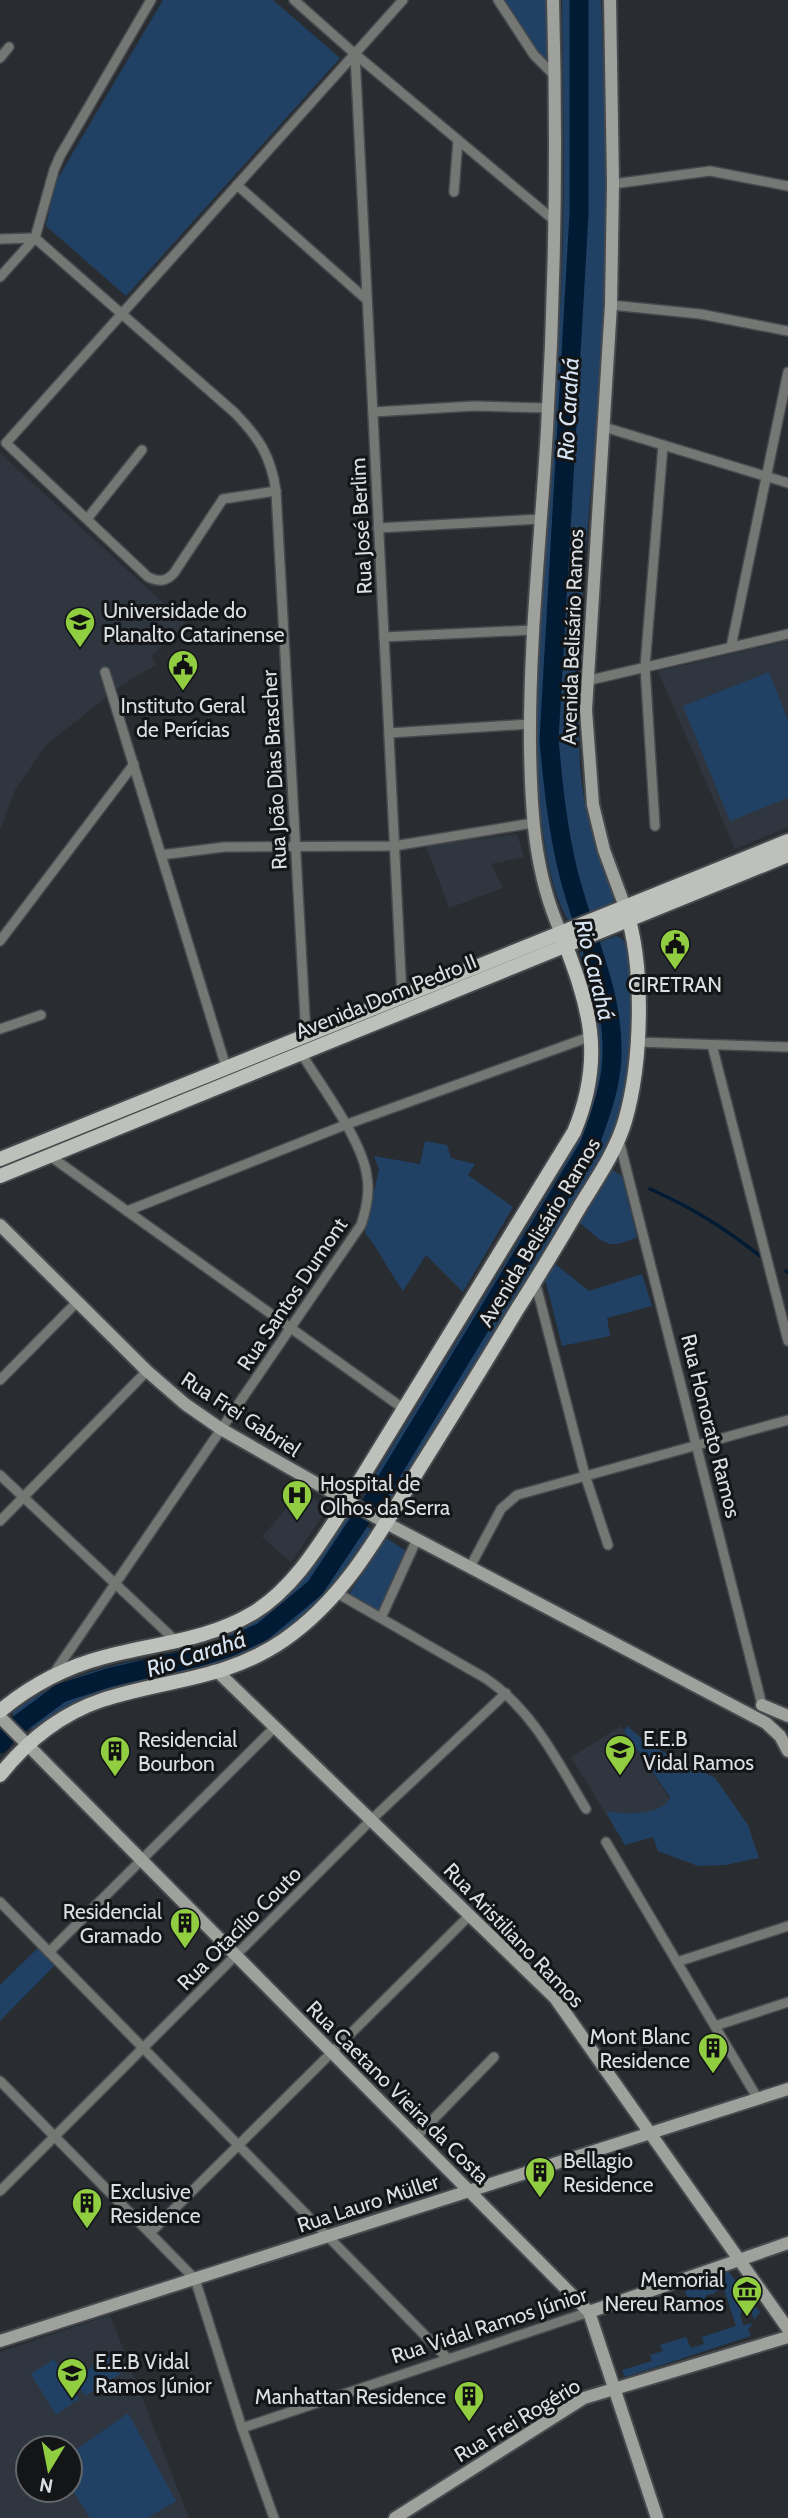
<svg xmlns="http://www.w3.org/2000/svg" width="788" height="2518" viewBox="0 0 788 2518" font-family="Cabin,sans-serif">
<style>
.built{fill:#2f363f;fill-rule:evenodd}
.green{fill:#204164}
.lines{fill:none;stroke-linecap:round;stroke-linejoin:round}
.stream{stroke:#021b35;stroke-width:3.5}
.river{stroke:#021b35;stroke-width:19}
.street-casing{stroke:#46494d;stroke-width:12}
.secondary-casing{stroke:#46494d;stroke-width:16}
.primary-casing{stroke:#46494d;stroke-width:18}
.street{stroke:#757774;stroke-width:9}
.secondary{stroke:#9ea19c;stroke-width:12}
.primary{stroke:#bec1bb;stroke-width:14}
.labels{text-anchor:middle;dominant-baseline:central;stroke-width:6;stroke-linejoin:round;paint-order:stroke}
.street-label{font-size:21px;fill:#dcdfe2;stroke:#131517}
.poi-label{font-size:21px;fill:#dcdfe2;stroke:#131517;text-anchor:start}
.water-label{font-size:23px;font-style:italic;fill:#d7e5f4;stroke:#131517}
</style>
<rect width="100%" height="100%" fill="#292d31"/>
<g class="built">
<path d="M0,453l186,171 -35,32 5,9 -33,19 -77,61 -31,45 -15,40z"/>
<path d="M788,641v186l-53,22 -77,-178z"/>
<path d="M517,834l7,23 -33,7 12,24 -54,20 -23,-62z"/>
<path d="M301,1491l27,17 -37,54 -29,-25z"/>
<path d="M621,1726l65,97 -61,22 -54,-88z"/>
<path d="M110,2315l79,203h-189v-166zM28,2448h42v42h-42z"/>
</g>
<g class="green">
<path d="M163,0h110l67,58 -214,238 -80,-70 9,-43z"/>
<path d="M498,0h55l2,76z"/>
<path d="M562,0h39c4,118 9,236 1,354 -9,137 -29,274 -22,412 2,29 9,60 18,88 5,16 15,34 16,50l-44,19c-17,-28 -22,-59 -27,-91 -15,-99 -4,-202 3,-302 5,-79 11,-159 15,-238 5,-97 2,-195 1,-292z"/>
<path d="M769,672l19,48v78l-58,23 -47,-115z"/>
<path d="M616,936l5,2 8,9 3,102 -4,39 -17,57 -223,363 -25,-14 196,-319c35,-60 49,-116 32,-186 -3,-12 -9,-23 -11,-36l5,-5z"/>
<path d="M425,1141l22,4 4,13 24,6 -7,11 45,32 -50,85 -37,-37 -23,36c-14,-19 -23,-40 -38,-58l14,-64 -5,-13 46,8z"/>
<path d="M612,1170l10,6 15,61c-30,14 -33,6 -57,-14z"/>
<path d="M555,1264l34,27 53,-17 10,32 -45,12 3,18 -48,10 -17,-67z"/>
<path d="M346,1517l29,14c-12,18 -23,38 -36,53 -43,48 -93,75 -155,91 -10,3 -21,2 -31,4 -43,9 -81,25 -118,49l-5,1 -17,-13v-4c35,-26 75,-42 117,-50 22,-4 46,-6 68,-13 40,-14 77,-39 105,-71 16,-18 29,-41 43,-61z"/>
<path d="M386,1538l20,13 -28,61 -29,-18z"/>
<path d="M627,1726l21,18 67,34 33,47 11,33 -34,7 -27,1 -40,-15 -5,-14 -28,8 -19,-33c19,1 54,6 64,-15l-46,-66z"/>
<path d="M38,1948l17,17 -55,56v-36z"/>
<path d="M727,2270l33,42 -6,8 -3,-10 -11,3 3,12 10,-2 -5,7 3,6 -126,41 -3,-7 30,-9 -2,-6 13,-4 -3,-6 26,-8 5,11 13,-4 -2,-7 34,-11 -13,-40 -10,8 -7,1 -2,8 -12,10 -7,-22 8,-4 -2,-5z"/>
<path d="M111,2354l12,18 -38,24 -11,-17z"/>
<path d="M54,2359l25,40 -23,16 -25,-41z"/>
<path d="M128,2413l48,88 -28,17h-58l-20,-32v-32z"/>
</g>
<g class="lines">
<g class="stream">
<path d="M589,1146l8,5"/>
<path d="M650,1189c45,20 76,40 114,70"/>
<path d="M786,1271l2,1"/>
</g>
<path class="river" d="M0,1744l11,-14 50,-37 50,-16 88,-20 28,-9 35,-16 53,-44 72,-108 202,-334c9,-25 19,-51 22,-77 8,-70 -29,-136 -44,-202 -10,-42 -14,-84 -18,-127l30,-526v-214"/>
<g class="street-casing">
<g id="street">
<path d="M294,0l61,54 200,167"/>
<path d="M498,0l36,55 21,21"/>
<path d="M355,54l47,943"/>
<path d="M0,58l9,-11"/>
<path d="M613,184l97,-13 78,15"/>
<path d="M237,185l130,115"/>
<path d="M454,192l4,-52"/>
<path d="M35,238l200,175c24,25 36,43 41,78l30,545"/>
<path d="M0,239l35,-1"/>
<path d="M0,277l35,-39 19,-68 6,-14 91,-156"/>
<path d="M611,305l89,9 88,17"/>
<path d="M373,412l101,-6 74,2"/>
<path d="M604,427l184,56"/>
<path d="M276,491l-53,8 -49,74c-8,9 -15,9 -26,4l-142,-134 397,-443"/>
<path d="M87,519l55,-69"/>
<path d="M378,528l163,-9"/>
<path d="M384,637l149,-7"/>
<path d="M731,647l57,-275"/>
<path d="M105,672l121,395"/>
<path d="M586,681l202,-47"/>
<path d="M389,733l141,-9"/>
<path d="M655,826l-10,-159 18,-222"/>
<path d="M161,855l63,-8 170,-1 139,-23"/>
<path d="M0,941l134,-177"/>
<path d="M0,1029l41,-14"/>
<path d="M637,1042l151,5"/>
<path d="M712,1045l76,296"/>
<path d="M619,1140l143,565"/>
<path d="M50,1156l354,253"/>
<path d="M127,1211l218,-86 247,-89"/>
<path d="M535,1281l50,194 23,70"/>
<path d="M0,1380l77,-78"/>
<path d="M0,1475l177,167"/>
<path d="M0,1521l147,-150"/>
<path d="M470,1567l31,-58 16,-14 271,-75"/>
<path d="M337,1593l148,85c48,32 72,83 101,131"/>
<path d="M381,1618l36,-79"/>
<path d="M52,1676l309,-451c5,-15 9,-32 6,-48 -4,-36 -46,-91 -66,-124"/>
<path d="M606,1842l152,257"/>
<path d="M0,1902l448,457"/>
<path d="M49,1952l226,-225"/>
<path d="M677,1962l111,-36"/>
<path d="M715,2026l73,-24"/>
<path d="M0,2081l195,198 47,149 32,90"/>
<path d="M416,2137l78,-80"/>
<path d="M0,2191l371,-371 135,-127"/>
<path d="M150,2233l320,-318"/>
<path d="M242,2428l347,-116"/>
</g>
</g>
<g class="secondary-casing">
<g id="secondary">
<path d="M553,0c4,143 2,286 -6,429 -6,106 -18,211 -17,317 1,65 4,127 31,187"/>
<path d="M610,0l3,184 -2,121 -25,405 7,95 11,45 21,57"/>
<path d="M0,1225l147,146 38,33 36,25 165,94 380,200 14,13 8,15"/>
<path d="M219,1673l336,325 233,331"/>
<path d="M762,1705l26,11"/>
<path d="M0,1717l589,595 68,206"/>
<path d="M589,2312l199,-69"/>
<path d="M0,2341l788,-252"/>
<path d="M395,2518l189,-120 204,-61"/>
</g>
</g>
<g class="primary-casing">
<g id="primary">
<path d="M0,1159l788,-318"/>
<path d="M0,1176l788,-321"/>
<path d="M0,1711c30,-25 66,-44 104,-54 51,-14 102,-16 149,-44 38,-23 63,-63 87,-100l234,-381c32,-77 15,-126 -13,-199"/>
<path d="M0,1775c27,-34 61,-61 102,-75 64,-21 124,-20 182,-60 61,-42 95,-106 133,-168 34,-54 68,-109 101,-164 22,-34 43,-70 64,-105 16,-26 34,-52 43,-82 17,-59 20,-156 0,-214"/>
</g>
</g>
<use href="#street" class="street"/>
<use href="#secondary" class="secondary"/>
<use href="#primary" class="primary"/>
</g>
<defs>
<g id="university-pin" transform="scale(1.575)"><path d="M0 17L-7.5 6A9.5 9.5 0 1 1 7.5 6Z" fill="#90cd41" stroke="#131517"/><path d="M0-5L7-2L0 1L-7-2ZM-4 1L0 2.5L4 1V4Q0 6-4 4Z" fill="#111"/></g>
<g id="civic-pin" transform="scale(1.575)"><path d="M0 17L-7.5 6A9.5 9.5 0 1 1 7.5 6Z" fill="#90cd41" stroke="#131517"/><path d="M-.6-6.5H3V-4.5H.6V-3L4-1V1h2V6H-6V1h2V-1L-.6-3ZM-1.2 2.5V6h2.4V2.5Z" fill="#111"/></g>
<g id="hospital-pin" transform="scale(1.575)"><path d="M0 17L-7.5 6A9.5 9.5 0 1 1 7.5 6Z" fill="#90cd41" stroke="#131517"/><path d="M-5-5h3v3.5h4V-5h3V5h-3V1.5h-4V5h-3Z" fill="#111"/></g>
<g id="school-pin" transform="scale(1.575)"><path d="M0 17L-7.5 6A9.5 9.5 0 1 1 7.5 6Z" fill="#90cd41" stroke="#131517"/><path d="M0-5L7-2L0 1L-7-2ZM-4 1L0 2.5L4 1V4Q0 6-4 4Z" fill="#111"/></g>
<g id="building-pin" transform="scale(1.575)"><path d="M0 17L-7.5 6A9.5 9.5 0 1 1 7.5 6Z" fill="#90cd41" stroke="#131517"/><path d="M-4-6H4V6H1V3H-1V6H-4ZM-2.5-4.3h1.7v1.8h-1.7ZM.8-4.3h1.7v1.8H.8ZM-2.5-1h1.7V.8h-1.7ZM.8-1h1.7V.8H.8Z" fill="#111"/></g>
<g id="museum-pin" transform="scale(1.575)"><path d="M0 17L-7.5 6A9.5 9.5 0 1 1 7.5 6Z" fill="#90cd41" stroke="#131517"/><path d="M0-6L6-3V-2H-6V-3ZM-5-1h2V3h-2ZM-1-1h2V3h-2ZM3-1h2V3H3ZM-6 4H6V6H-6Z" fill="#111"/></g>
</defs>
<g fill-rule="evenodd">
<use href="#university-pin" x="80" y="622"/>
<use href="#civic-pin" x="183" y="665"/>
<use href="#civic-pin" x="675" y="944"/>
<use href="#hospital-pin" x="297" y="1495"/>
<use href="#school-pin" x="620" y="1750"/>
<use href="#building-pin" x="115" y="1751"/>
<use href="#building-pin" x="185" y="1923"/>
<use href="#building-pin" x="713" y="2048"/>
<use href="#building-pin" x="540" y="2172"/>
<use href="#building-pin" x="87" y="2203"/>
<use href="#museum-pin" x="747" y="2291"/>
<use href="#school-pin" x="72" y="2373"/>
<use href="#building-pin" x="469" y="2396"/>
</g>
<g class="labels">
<g class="street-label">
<text transform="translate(361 526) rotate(-93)">Rua José Berlim</text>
<text transform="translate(572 637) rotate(-88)">Avenida Belisário Ramos</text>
<text transform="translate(274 770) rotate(-93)">Rua João Dias Brascher</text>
<text transform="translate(386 996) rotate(-22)">Avenida Dom Pedro II</text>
<text transform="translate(539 1232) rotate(-59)">Avenida Belisário Ramos</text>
<text transform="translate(292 1294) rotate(-56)">Rua Santos Dumont</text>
<text transform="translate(241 1414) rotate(33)">Rua Frei Gabriel</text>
<text transform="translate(711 1426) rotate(76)">Rua Honorato Ramos</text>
<text transform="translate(239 1928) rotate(-45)">Rua Otacílio Couto</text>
<text transform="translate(514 1935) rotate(46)">Rua Aristiliano Ramos</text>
<text transform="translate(398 2092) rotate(45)">Rua Caetano Vieira da Costa</text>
<text transform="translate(368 2203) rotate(-18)">Rua Lauro Müller</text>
<text transform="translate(489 2325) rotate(-18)">Rua Vidal Ramos Júnior</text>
<text transform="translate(517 2420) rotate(-31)">Rua Frei Rogério</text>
</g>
<g class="poi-label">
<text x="103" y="610">Universidade do<tspan x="103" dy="24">Planalto Catarinense</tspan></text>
<text x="183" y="705" text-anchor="middle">Instituto Geral<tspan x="183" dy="24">de Perícias</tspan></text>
<text x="675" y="984" text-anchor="middle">CIRETRAN</text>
<text x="320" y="1483">Hospital de<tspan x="320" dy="24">Olhos da Serra</tspan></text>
<text x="643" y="1738">E.E.B<tspan x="643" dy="24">Vidal Ramos</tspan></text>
<text x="138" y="1739">Residencial<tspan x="138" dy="24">Bourbon</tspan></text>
<text x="162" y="1911" text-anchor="end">Residencial<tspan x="162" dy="24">Gramado</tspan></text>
<text x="690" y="2036" text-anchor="end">Mont Blanc<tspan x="690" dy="24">Residence</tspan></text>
<text x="563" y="2160">Bellagio<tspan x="563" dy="24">Residence</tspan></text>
<text x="110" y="2191">Exclusive<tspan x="110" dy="24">Residence</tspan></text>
<text x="724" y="2279" text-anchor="end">Memorial<tspan x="724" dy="24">Nereu Ramos</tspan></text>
<text x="95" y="2361">E.E.B Vidal<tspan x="95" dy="24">Ramos Júnior</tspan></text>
<text x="446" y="2396" text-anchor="end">Manhattan Residence</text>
</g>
<g class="water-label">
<text transform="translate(568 409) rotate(-87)">Rio Carahá</text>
<text transform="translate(595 970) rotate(76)">Rio Carahá</text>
<text transform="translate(196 1654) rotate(-18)">Rio Carahá</text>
</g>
</g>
<g transform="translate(49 2469) rotate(190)"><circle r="33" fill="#131517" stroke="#636668" stroke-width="2"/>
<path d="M0-5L12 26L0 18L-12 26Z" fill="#90cd41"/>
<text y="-10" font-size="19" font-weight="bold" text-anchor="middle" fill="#dcdfe2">N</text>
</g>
</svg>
